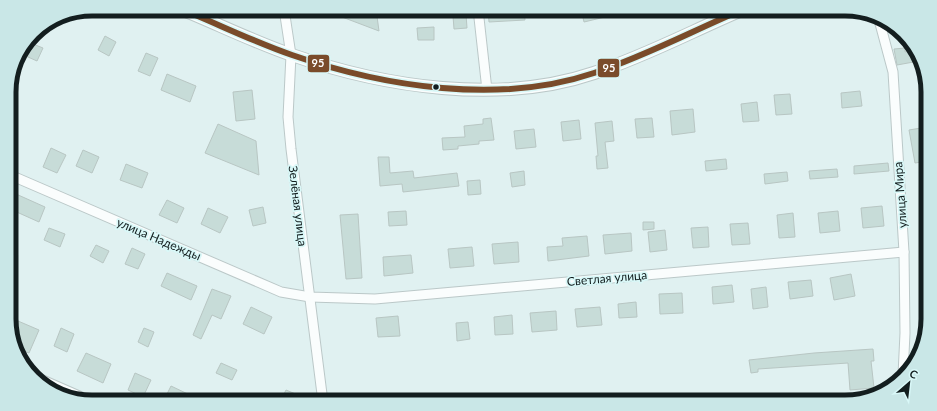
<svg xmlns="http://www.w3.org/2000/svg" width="937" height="411" viewBox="0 0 937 411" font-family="Lato,sans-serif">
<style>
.building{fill:#c7dcd8;stroke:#b8c6c3}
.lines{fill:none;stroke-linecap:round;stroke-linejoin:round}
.minor-casing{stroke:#bbc8c8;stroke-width:11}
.secondary-casing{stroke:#bbc8c8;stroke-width:14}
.minor{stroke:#fafdfd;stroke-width:9}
.secondary{stroke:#fafdfd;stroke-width:12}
.bus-1-casing{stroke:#d9f8f8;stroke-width:9}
.bus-1{stroke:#7a4b2a;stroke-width:6}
.bus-dot{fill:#131e1f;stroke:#d9f8f8;stroke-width:1.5}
.labels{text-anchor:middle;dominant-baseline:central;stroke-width:3.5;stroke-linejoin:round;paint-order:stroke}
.street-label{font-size:12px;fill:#131e1f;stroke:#d9f8f8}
.rim{fill:none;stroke:#131e1f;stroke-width:5}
.line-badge{stroke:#d9f8f8;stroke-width:1.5}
.badge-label{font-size:11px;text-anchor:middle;font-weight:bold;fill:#fff}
</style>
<rect width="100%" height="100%" fill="#e0f1f1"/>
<g class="building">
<path d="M376,9l3,22 -37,-14 -1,-6z"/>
<path d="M488,9h36l1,11 -36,2z"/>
<path d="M581,9h44l1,3 -42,10z"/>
<path d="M466,14l1,14 -13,1 -1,-13z"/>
<path d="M434,27v13h-16l-1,-12z"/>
<path d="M105,36l11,6 -7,14 -11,-6z"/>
<path d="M28,42l15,6 -6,13 -18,-8z"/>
<path d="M905,48v4l9,-2 5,11 -22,4 -3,-16z"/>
<path d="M146,53l12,5 -8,18 -12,-5z"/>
<path d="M167,74l29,12 -6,16 -29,-12z"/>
<path d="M252,90l3,29 -19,2 -3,-29z"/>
<path d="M860,91l2,15 -20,2 -1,-15z"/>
<path d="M790,94l2,20 -16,1 -2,-20z"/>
<path d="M757,102l2,19 -16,1 -2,-18z"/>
<path d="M693,109l2,23 -23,3 -2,-24z"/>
<path d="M491,118l3,22 -15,1v3l-21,2v3l-15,1 -1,-12 23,-1 -1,-11 19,-2v-5z"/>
<path d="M652,118l2,19 -17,1 -2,-19z"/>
<path d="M579,120l2,19 -18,2 -2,-19z"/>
<path d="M612,121l2,20 -9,1 3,26 -11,1 -1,-13h2l-3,-33z"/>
<path d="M218,124l38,17 3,34 -54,-22z"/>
<path d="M927,127v15h-3l4,19 -13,2 -6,-33z"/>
<path d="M534,129l2,18 -20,2 -2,-18z"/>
<path d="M51,148l15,7 -9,18 -14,-6z"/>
<path d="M83,150l16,7 -7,16 -16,-7z"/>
<path d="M378,157h11l1,16 23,-2 1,7 43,-5 2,13 -56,6 -1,-8 -22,2z"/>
<path d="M726,159l1,10 -21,2 -1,-10z"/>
<path d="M888,163l1,8 -35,3v-8z"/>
<path d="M126,164l22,9 -6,15 -22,-8z"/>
<path d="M837,169l1,8 -28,2 -1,-8z"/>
<path d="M524,171l1,14 -13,2 -2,-14z"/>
<path d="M787,172l1,9 -23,3 -1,-10z"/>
<path d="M480,180l1,14 -13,1 -1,-14z"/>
<path d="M16,194l29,13 -6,15 -29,-13z"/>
<path d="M167,200l17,8 -7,15 -18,-8z"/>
<path d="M882,206l2,20 -21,2 -2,-20z"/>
<path d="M263,207l3,16 -13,3 -4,-16z"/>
<path d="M208,208l20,9 -8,16 -19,-9z"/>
<path d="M406,211l1,14 -18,1 -1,-14z"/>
<path d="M838,211l2,20 -20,2 -2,-20z"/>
<path d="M793,213l2,24 -16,1 -2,-23z"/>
<path d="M358,214l4,64 -16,1 -6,-64z"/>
<path d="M643,222h11v7l-11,1z"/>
<path d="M748,223l2,21 -18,1 -2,-21z"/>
<path d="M708,227l1,20 -16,1 -2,-20z"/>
<path d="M49,228l16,6 -5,13 -16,-7z"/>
<path d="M665,230l2,20 -17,2 -2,-20z"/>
<path d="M631,233l1,18 -27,3 -2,-19z"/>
<path d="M587,236l2,20 -41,5 -1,-14 16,-1 -1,-8z"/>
<path d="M518,242l1,20 -25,2 -2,-20z"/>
<path d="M96,245l13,6 -6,12 -13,-7z"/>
<path d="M472,247l2,19 -24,2 -2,-19z"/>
<path d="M132,248l13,6 -7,15 -13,-5z"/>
<path d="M411,255l2,18 -29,3 -1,-19z"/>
<path d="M167,273l30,13 -6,14 -30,-14z"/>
<path d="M851,274l4,22 -21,4 -4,-22z"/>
<path d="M811,280l2,16 -23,3 -2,-17z"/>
<path d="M732,285l2,17 -21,2 -1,-17z"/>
<path d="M766,287l2,20 -15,2 -2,-20z"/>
<path d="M212,289l19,7 -10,23 -9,-4 -11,24 -8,-4z"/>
<path d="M682,293l1,20 -23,1 -1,-20z"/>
<path d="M636,302l1,15 -18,1 -1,-14z"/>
<path d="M251,307l21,10 -8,17 -21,-10z"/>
<path d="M600,307l2,18 -25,2 -2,-18z"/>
<path d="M556,311l1,19 -25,2 -2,-19z"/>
<path d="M512,315l1,19 -18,1 -1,-18z"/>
<path d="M398,316l2,20 -22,1 -2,-19z"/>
<path d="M18,321l21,9 -10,23 -13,-5 -5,-11z"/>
<path d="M468,322l2,17 -13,2 -1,-18z"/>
<path d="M61,328l13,6 -7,18 -13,-6z"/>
<path d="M144,328l10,4 -6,15 -10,-5z"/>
<path d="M873,349l1,12h-3l3,27 -24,2 -2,-27 -90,6v3l-7,1 -2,-13 65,-7z"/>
<path d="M86,353l25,11 -8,19 -26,-12z"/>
<path d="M221,363l16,7 -5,10 -16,-7z"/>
<path d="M135,373l16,7 -8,17 -15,-7z"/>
<path d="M171,386l21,10 -2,6h-27z"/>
<path d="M286,390l12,5 -3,7h-15z"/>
<path d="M831,394l1,8h-25l-1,-6z"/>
</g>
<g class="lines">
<g class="minor-casing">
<g id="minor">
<path d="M284,9l7,46 -3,62 3,32 32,253"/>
<path d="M478,9l9,81"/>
<path d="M878,16l15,56 11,180 1,81 -2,42"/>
<path d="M10,175l271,117 29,5 65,2 529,-47"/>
<path d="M36,377l57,25"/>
</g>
</g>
<g class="secondary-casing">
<path id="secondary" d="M181,9c37,15 73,33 111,46 92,32 208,50 302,18 52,-17 100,-43 150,-64"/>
</g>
<use href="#minor" class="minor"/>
<use href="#secondary" class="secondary"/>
<g class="bus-1-casing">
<path id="bus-1" d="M181,9c37,15 73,33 111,46 92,32 208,50 302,18 52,-17 100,-43 150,-64"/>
</g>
<use href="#bus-1" class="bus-1"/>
</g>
<circle class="bus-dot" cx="436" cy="87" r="3.5"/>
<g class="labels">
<g class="street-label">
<text transform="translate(900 195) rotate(-94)">улица Мира</text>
<text transform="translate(298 206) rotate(83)">Зелёная улица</text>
<text transform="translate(159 239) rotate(23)">улица Надежды</text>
<text transform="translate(607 278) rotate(-5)">Светлая улица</text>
</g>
</g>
<path d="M0 0H937V411H0ZM92 16H845A76 76 0 0 1 921 92V319A76 76 0 0 1 845 395H92A76 76 0 0 1 16 319V92A76 76 0 0 1 92 16Z" fill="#c9e7e7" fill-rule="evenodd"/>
<path class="rim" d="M92 16H845A76 76 0 0 1 921 92V319A76 76 0 0 1 845 395H92A76 76 0 0 1 16 319V92A76 76 0 0 1 92 16Z"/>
<g class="line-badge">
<rect x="307" y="54" width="23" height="19" rx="4" fill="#7a4b2a"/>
<rect x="597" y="58" width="23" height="20" rx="4" fill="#7a4b2a"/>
</g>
<g class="badge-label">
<text x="318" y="67">95</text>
<text x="609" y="72">95</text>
</g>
<g transform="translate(909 383) rotate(28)" stroke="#d9f8f8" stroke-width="3" paint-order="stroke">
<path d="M0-3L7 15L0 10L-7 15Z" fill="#131e1f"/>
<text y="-6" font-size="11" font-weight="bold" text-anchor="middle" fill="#131e1f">С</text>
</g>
</svg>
